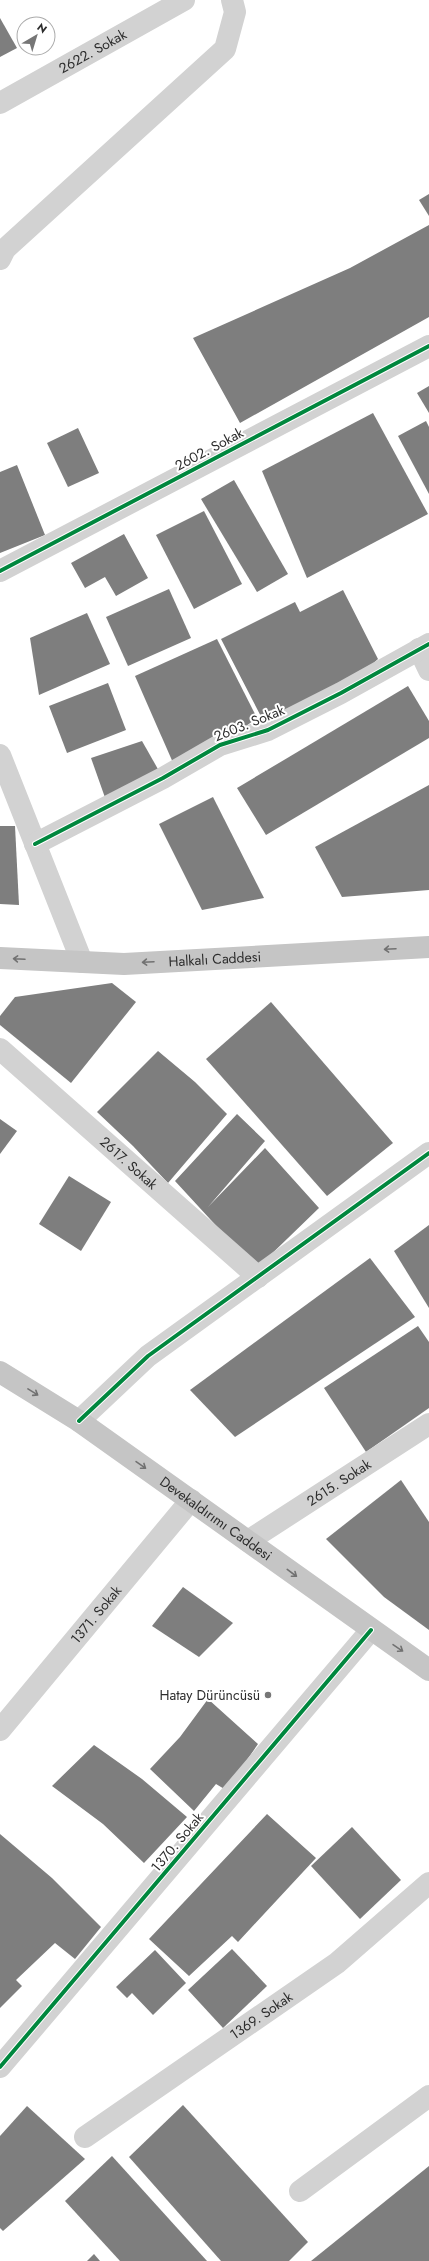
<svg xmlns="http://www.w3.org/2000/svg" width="429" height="2261" viewBox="0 0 429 2261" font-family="Jost,sans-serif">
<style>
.building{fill:#7e7e7e}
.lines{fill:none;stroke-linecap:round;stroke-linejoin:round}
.minor{stroke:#d2d2d2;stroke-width:22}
.major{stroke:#c5c5c5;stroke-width:22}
.cycleway-casing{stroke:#fff;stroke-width:6}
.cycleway{stroke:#00873e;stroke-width:4}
.oneway{stroke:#717171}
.poi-dot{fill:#767676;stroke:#fff;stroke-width:1.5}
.labels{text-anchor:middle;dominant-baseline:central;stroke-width:4;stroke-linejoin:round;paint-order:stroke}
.street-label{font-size:14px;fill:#2d2d2d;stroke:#fff}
.poi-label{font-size:14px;fill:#2d2d2d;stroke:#fff;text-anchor:end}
</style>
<rect width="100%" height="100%" fill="#fff"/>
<g class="building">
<path d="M0,18l17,30 -17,9z"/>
<path d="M429,194v22l-10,-16z"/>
<path d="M429,225v92l-189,106 -47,-85 157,-70z"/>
<path d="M429,386v27l-12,-20z"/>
<path d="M373,413l55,101 -121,64 -45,-107z"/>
<path d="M426,421l3,6v67l-31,-58z"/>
<path d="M78,428l21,45 -31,14 -21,-44z"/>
<path d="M17,465l28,70 -45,18v-81z"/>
<path d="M234,480l54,94 -31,18 -56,-93z"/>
<path d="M204,511l38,73 -48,25 -38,-74z"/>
<path d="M124,534l24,44 -32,18 -11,-19 -20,11 -14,-25z"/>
<path d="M169,589l22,49 -63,28 -22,-49z"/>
<path d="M343,590l35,69 -37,34 -73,37 -47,-91 74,-37 5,10z"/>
<path d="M87,613l23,51 -71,31 -9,-57z"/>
<path d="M217,639l40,79 -37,27 -46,20 -39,-89z"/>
<path d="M108,683l18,47 -59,23 -18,-47z"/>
<path d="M408,686l21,35v17l-163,97 -29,-47z"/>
<path d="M142,741l21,37 -55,28 -17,-48z"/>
<path d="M429,785v105l-87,7 -27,-50z"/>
<path d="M213,797l51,101 -62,12 -43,-86z"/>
<path d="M0,826h15l4,79 -19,-1z"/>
<path d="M112,983l24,19 -65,81 -71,-58v-9l15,-19z"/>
<path d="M271,1002l122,141 -66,53 -121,-137z"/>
<path d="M158,1051l37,31 32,32 -59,69 -35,-37 -36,-34z"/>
<path d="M237,1114l28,27 -57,66 57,-59 54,60 -63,61 -81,-88z"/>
<path d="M0,1119l17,12 -17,23z"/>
<path d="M69,1176l42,26 -30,49 -42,-27z"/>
<path d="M429,1225v83l-35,-57z"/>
<path d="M370,1258l45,59 -180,120 -45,-47z"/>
<path d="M418,1326l11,16v66l-63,44 -42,-64z"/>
<path d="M401,1480l28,42v108l-45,-33 -58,-58z"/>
<path d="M183,1587l50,36 -34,34 -47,-31z"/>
<path d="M208,1699l50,45 -32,46 -10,-6 -22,27 -44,-42 30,-32z"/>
<path d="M94,1745l48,34 45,38 -43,46 -41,-39 -51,-38z"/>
<path d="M267,1814l49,44 -78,84 -6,-6 -43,40 -40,-37z"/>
<path d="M352,1827l49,53 -41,39 -49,-53z"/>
<path d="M0,1834l52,44 49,49 -26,32 -20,-16 -39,37 6,6 -22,22z"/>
<path d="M232,1949l35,37 -44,42 -35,-38z"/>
<path d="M155,1950l31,33 -33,32 -21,-22 -5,5 -11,-11z"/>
<path d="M183,2105l125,137 -19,19h-68l-92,-104z"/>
<path d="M27,2106l58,53 -82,72 -3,-3v-92z"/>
<path d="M112,2156l95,105h-87l-55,-60z"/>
<path d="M429,2166v95h-118z"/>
<path d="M94,2254l6,7h-13z"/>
</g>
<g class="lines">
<g class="minor">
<path id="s1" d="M0,103l184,-103"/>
<path d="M0,259l5,-10 220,-200 10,-37 -3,-12"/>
<path d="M0,571l429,-225"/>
<path d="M419,649l10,21"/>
<path d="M0,755l82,207"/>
<path d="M35,844l128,-66 57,-33 48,-15 73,-37 88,-49"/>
<path id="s2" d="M0,1049l258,228"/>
<path d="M79,1421l69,-65 281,-203"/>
<path id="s3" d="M248,1541l181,-117"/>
<path id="s4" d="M0,1730l191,-230"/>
<path d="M0,2067l371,-437"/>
<path id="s5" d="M85,2137l252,-174 92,-80"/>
<path d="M300,2191l129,-95"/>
</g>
<g class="major">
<path id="s6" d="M0,958l124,6 305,-17"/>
<path id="s7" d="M0,1372l79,49 350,249"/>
</g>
<g class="cycleway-casing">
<g id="cycleway">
<path d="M0,571l429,-225"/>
<path d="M35,844l128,-66 57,-33 48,-15 73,-37 88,-49"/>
<path d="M79,1421l69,-65 281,-203"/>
<path d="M0,2067l371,-437"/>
</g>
</g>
<use href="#cycleway" class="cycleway"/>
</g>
<defs><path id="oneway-shaft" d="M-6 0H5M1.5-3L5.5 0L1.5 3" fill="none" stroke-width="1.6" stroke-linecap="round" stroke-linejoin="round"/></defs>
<g class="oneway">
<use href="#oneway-shaft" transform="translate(390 949) rotate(177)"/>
<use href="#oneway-shaft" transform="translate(19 959) rotate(-177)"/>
<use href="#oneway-shaft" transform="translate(148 962) rotate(177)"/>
<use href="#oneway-shaft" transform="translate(33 1392) rotate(32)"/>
<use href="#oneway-shaft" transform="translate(141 1465) rotate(35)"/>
<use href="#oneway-shaft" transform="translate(292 1573) rotate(37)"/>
<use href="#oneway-shaft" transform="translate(398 1648) rotate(34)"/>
</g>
<circle class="poi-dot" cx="268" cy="1695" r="4"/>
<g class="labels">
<g class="street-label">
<text stroke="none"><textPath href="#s1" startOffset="106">2622. Sokak</textPath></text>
<text transform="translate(209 449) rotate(-28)">2602. Sokak</text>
<text transform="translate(249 723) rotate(-22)">2603. Sokak</text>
<text stroke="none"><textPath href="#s6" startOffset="215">Halkalı Caddesi</textPath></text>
<text stroke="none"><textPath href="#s2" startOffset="172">2617. Sokak</textPath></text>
<text stroke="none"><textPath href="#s3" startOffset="108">2615. Sokak</textPath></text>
<text stroke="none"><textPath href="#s7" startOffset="261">Devekaldırımı Caddesi</textPath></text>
<text stroke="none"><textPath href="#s4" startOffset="150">1371. Sokak</textPath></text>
<text transform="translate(177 1842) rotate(-50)">1370. Sokak</text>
<text stroke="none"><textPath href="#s5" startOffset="214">1369. Sokak</textPath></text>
</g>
<g class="poi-label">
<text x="260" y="1695">Hatay Dürüncüsü</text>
</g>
</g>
<g transform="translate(36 36) rotate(38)"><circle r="19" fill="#ffffff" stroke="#ababab"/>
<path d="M0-3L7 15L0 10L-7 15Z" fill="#767676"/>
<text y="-6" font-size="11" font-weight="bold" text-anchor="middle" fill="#2d2d2d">N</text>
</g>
</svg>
